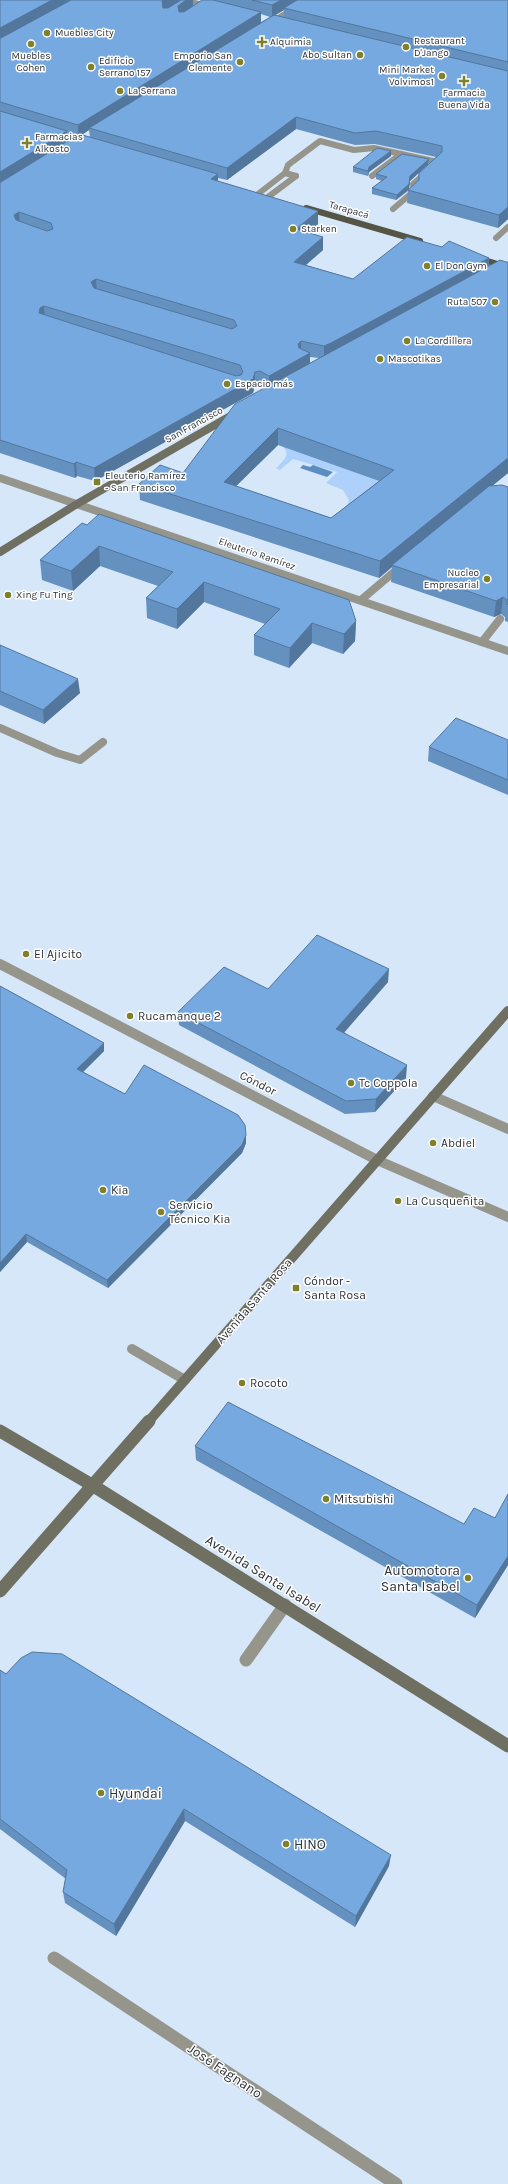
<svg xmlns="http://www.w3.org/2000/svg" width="508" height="2184" viewBox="0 0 508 2184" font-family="Karla,sans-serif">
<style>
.green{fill:#add1fa}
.water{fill:#5b8dc2}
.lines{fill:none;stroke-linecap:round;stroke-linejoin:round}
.service-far3{stroke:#95958c;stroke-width:6}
.service-far2{stroke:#95958c;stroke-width:8}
.service-far1{stroke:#95958c;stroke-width:10}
.service{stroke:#95958c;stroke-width:13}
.minor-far2{stroke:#95958c;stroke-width:6}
.minor-far1{stroke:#95958c;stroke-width:10}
.minor{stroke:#95958c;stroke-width:13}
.tertiary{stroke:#95958c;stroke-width:8}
.secondary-far2{stroke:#6f6f62;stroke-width:8}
.secondary-far1{stroke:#6f6f62;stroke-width:10}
.secondary{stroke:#6f6f62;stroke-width:13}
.primary{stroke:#545544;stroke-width:6}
.wall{fill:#6591c1;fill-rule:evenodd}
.shaded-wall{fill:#53769d}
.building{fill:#76a9e0;stroke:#53769d;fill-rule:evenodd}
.poi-dot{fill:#7f812a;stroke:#fff;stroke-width:1.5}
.labels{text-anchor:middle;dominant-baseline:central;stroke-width:3;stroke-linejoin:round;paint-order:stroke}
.far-poi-label{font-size:10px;fill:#2b3138;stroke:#fff;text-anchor:start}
.far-street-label{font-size:10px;fill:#2b3138;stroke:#fff}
.poi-label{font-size:12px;fill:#2b3138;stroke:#fff;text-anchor:start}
.street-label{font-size:12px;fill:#2b3138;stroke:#fff}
.near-poi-label{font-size:14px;fill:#2b3138;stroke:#fff;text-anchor:start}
.near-street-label{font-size:14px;fill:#2b3138;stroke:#fff}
</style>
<rect width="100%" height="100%" fill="#d6e7f9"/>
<path class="green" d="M281,445l114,42 -67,37 19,-19 2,-5 -6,-10 -17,-7 11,-11 -44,-13 -13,11 -4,-2c8,-7 16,-14 5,-23z"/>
<path class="water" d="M303,465l7,2 3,-2 20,7 -6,5 -27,-9z"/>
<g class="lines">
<g class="service-far3">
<path d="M296,176l-11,-3 3,-8 32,-24 34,9 20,-2 64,14 -25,22 1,7 -21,18"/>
<path d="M372,176l29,-22"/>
<path d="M258,194l27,-21"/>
<path d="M268,197l28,-21"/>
<path d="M496,238l12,-11"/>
</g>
<g class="service-far2">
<path d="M361,600l40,-34"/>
<path d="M482,642l18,-23"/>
<path d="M0,728l57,25 23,7 23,-18"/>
</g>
<g class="service-far1">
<path d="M433,1096l75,33"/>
<path d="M132,1349l53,31"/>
</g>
<path class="service" d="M246,1660l39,-55"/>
<g class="minor-far2">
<path d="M183,0l27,7"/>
<path d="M270,23l38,-23"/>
</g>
<path class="minor-far1" d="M0,964l377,196 131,57"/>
<path class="minor" d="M54,1958l342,226"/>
<path class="tertiary" d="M0,478l508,173"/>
<path class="secondary-far2" d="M0,552l77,-48 157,-90"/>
<path class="secondary-far1" d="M148,1422l360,-411"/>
<g class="secondary">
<path d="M0,1431l92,54 416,261"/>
<path d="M0,1591l149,-170"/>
</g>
<g class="primary">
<path d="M306,208l114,33"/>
<path d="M477,258l31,9"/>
</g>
</g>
<g class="wall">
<path d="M0,0l180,1 13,-1v6l9,-6h306v219l-10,9 -91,-25 1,-12 -12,9 -24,-6v-6l10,-7 -6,-2v-5l53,-15 -1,5 8,-7 -61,-13 -20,1 -59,-16 -69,51 -9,-2v3l100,30v13l-11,8 16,18 -17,15 47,14 89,-32 47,11v8l19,-4v211l-16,13 16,1v135l-3,-1v-4l-4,-3 -7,3 -103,-35 1,-15 -13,11 -239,-78 -1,-16 44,-11 82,-86 -5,-2h-5l-2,8 -158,88 -18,-5 -2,2 -75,-25zM284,10v7l-9,-2zM261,14l9,3 -9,5zM89,130l1,7 -8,-2zM67,134l9,2 -8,5zM419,173l-1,8 -9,8 1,-8zM310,357l9,1 -9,5zM278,445l101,36 -48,37 -95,-32z"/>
<path d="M391,156l-22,16 -1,4 -15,-4v-5z"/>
<path d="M82,523l274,98 -1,20 -12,13 -31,-11 -23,25 -35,-13v-20l11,-11 -61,-22 -27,27 -30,-11 -1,-20 12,-12 -58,-20 -27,25 -31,-11 -2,-20z"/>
<path d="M0,645l80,48 -36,31 -44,-19z"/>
<path d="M508,740v55l-80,-34 1,-14z"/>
<path d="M388,982l-44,50 62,46 -31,34 -30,2 -166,-89 -1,-13 90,-23z"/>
<path d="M0,986l104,57v8l-21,21 42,22 121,49 -4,10 -134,135 -81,-46 -27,30z"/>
<path d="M195,1446l269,78 31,-6 13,-24v71l-33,53 -279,-158z"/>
<path d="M0,1670l6,4 383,192 -34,61 -170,-106 -69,115 -51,-33 -2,-11 3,-13 -66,-50z"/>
</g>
<g class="shaded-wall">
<path d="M52,0h23l-75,41v-13z"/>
<path d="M164,0h16l-1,3 -17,11v-13z"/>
<path d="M186,0h7v7l-15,11v-12z"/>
<path d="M281,0h20l-17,8v2l-12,7v-12z"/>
<path d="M261,12v12l-172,104v2l-11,7v-12z"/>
<path d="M296,117v12l-69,51v-12z"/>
<path d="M67,131l1,13 -68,42v-14z"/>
<path d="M391,151v5l-22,16 -1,4v-5l1,-4z"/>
<path d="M429,159l-1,5 -18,17 -1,8 -13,11 1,-5 13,-19z"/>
<path d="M218,174v13l-7,-8z"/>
<path d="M508,207v12l-10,9 1,-13z"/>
<path d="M318,211v13l-22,18v-13z"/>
<path d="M19,212l1,13 -5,3 -1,-13z"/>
<path d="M323,237v13l-29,25v-13z"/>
<path d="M489,258l-1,13 -164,88v-13z"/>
<path d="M96,279l1,14 -5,2 -1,-13z"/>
<path d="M44,306l1,14 -6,-7 1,-5z"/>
<path d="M301,341v14l-3,-11z"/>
<path d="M310,353v14l-41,22v-13z"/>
<path d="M255,372v13l-2,8 -158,88 -1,-13z"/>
<path d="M278,428v17l-54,53v-16z"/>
<path d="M508,458v15l-114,93 -2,-1v2l-13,11 1,-17z"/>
<path d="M76,462l1,14 -2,2 -1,-14z"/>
<path d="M99,546l1,20 -27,25 -2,-20z"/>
<path d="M204,582v20l-27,27v-20z"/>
<path d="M503,597l-2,17 -7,3 2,-16z"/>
<path d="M356,621l-1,20 -12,13 1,-20z"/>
<path d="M312,623v20l-23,25 1,-20z"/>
<path d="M78,679l2,14 -36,31 -1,-14z"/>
<path d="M389,969l-1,13 -52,60v-13z"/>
<path d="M104,1043v8l-27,27v-9z"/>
<path d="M407,1065l-1,13 -31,34 1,-13z"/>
<path d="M246,1135v8l-4,10 -134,135 -1,-8z"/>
<path d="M26,1234l1,8 -27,30v-9z"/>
<path d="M508,1556v9l-33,53 2,-13z"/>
<path d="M184,1809l1,12 -69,115 -2,-12z"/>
<path d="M391,1855l-2,11 -34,61 1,-11z"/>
</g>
<g class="building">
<path d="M0,0h52l-52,28z"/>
<path d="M71,0h93l-2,1 1,7h5l13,-8h5l-8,6 1,6h5l18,-12h11l48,12 -183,113 -78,-23v-64h1z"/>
<path d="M252,0h29l-9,5z"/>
<path d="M297,0h211v62l-224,-54z"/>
<path d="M274,15l234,56v136l-9,8 -91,-25 11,-10v-7l23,-21v-6l-66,-15 -21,2 -59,-16 -69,51 -138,-40z"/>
<path d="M0,111l67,20 -67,41z"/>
<path d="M79,134l139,40 -7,5 107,32 -22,18 27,8 -29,25 59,17 54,-42 35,10 7,-6 40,17 -158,85 -7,3 -23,-5 -3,3 1,4 11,5 -41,23 -9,-5 -5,1 -2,7 -159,89 -18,-6 -2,2 -74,-24v-258h1zM19,212l32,11 2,6 -6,2 -31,-11 -2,-5zM96,279l138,41 3,6 -5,3 -138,-41 -3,-6zM44,306l196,59 3,7 -2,3 -5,1 -197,-63 1,-5z"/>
<path d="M377,148l14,3 -22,16 -1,4 -15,-4z"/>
<path d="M402,154l27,5 -19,17 -1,8 -12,11 -25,-7 15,-11 -11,-3z"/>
<path d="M500,260l6,2h2v196l-128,103 -241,-77 21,-19 23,8 52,-69zM278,428l116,42 -63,48 -107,-36z"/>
<path d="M502,485l6,2v118l-1,-1v-4l-4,-3 -7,4 -104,-36 97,-79z"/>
<path d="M99,514l250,86 7,21 -12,13 -32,-11 -22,25 -36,-13 26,-26 -76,-27 -27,27 -31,-11 27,-26 -74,-26 -28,25 -31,-11 42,-37 5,2z"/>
<path d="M0,645l78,34 -35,31 -43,-19z"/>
<path d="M456,718l52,22v40l-79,-33z"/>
<path d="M317,935l72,34 -53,60 71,36 -31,34 -30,2 -168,-89 46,-45 44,22z"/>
<path d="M0,986l104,57 -27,26 48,25 19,-29 94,50 7,10 1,10 -4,10 -135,135 -81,-46 -26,29z"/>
<path d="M228,1402l236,122 10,-16 21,10 13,-24v62l-31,49 -282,-159z"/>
<path d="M32,1652l30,2 329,201 -35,61 -172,-107 -70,115 -51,-32 4,-22 -67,-51v-149l6,4 15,-16z"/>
</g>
<g class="poi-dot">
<circle cx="47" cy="33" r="4"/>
<path d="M260 36h4v4h4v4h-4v4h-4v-4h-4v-4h4z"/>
<circle cx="31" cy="44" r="4"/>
<circle cx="406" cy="47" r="4"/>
<circle cx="360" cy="55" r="4"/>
<circle cx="240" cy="62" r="4"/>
<circle cx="91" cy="67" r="4"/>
<circle cx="442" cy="76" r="4"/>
<path d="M462 75h4v4h4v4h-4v4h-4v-4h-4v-4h4z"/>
<circle cx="120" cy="91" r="4"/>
<path d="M25 137h4v4h4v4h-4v4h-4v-4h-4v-4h4z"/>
<circle cx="293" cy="229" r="4"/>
<circle cx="427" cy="266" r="4"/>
<circle cx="495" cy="302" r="4"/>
<circle cx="407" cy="341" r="4"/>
<circle cx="380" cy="359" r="4"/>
<circle cx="227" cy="384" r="4"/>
<rect x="93" y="478" width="8" height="8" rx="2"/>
<circle cx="487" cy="579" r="4"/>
<circle cx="8" cy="595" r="4"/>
<circle cx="26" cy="954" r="4"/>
<circle cx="130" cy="1016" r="4"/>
<circle cx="351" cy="1083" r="4"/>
<circle cx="433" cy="1143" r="4"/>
<circle cx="103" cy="1190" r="4"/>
<circle cx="398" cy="1201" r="4"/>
<circle cx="161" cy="1212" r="4"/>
<rect x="292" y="1284" width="8" height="8" rx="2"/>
<circle cx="242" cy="1383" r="4"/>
<circle cx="326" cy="1499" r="4"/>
<circle cx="468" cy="1578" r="4"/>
<circle cx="101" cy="1793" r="4"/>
<circle cx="286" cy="1844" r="4"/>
</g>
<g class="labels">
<g class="far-poi-label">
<text x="55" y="33">Muebles City</text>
<text x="414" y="41">Restaurant<tspan x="414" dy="12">D'Jango</tspan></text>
<text x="270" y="42">Alquimia</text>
<text x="352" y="55" text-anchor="end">Abo Sultan</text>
<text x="31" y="56" text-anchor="middle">Muebles<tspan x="31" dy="12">Cohen</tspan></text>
<text x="232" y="56" text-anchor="end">Emporio San<tspan x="232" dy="12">Clemente</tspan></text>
<text x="99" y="61">Edificio<tspan x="99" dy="12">Serrano 157</tspan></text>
<text x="434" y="70" text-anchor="end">Mini Market<tspan x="434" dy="12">Volvimos1</tspan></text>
<text x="128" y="91">La Serrana</text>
<text x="464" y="93" text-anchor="middle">Farmacia<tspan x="464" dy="12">Buena Vida</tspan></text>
<text x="35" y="137">Farmacias<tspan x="35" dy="12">Alkosto</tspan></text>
<text x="301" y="229">Starken</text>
<text x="435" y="266">El Don Gym</text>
<text x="487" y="302" text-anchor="end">Ruta 507</text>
<text x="415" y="341">La Cordillera</text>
<text x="388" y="359">Mascotikas</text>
<text x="235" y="384">Espacio más</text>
<text x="105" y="476">Eleuterio Ramírez<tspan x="105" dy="12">- San Francisco</tspan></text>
<text x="479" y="573" text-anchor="end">Nucleo<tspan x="479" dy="12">Empresarial</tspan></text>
<text x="16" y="595">Xing Fu Ting</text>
</g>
<g class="far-street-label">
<text transform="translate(349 210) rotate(16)">Tarapacá</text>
<text transform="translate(194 425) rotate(-29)">San Francisco</text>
<text transform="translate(257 554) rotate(19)">Eleuterio Ramírez</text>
</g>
<g class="poi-label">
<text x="34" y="954">El Ajicito</text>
<text x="138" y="1016">Rucamanque 2</text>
<text x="359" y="1083">Tc Coppola</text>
<text x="441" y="1143">Abdiel</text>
<text x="111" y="1190">Kia</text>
<text x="406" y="1201">La Cusqueñita</text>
<text x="169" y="1205">Servicio<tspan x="169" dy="14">Técnico Kia</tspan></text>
<text x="304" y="1281">Cóndor -<tspan x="304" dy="14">Santa Rosa</tspan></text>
<text x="250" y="1383">Rocoto</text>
<text x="334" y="1499">Mitsubishi</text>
</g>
<g class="street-label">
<text transform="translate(258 1083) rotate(27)">Cóndor</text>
<text transform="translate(254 1301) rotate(-49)">Avenida Santa Rosa</text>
</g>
<g class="near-poi-label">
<text x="460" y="1570" text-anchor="end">Automotora<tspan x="460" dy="16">Santa Isabel</tspan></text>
<text x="109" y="1793">Hyundai</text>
<text x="294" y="1844">HINO</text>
</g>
<g class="near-street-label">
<text transform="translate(263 1574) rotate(32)">Avenida Santa Isabel</text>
<text transform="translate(225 2071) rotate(34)">José Fagnano</text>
</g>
</g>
</svg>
